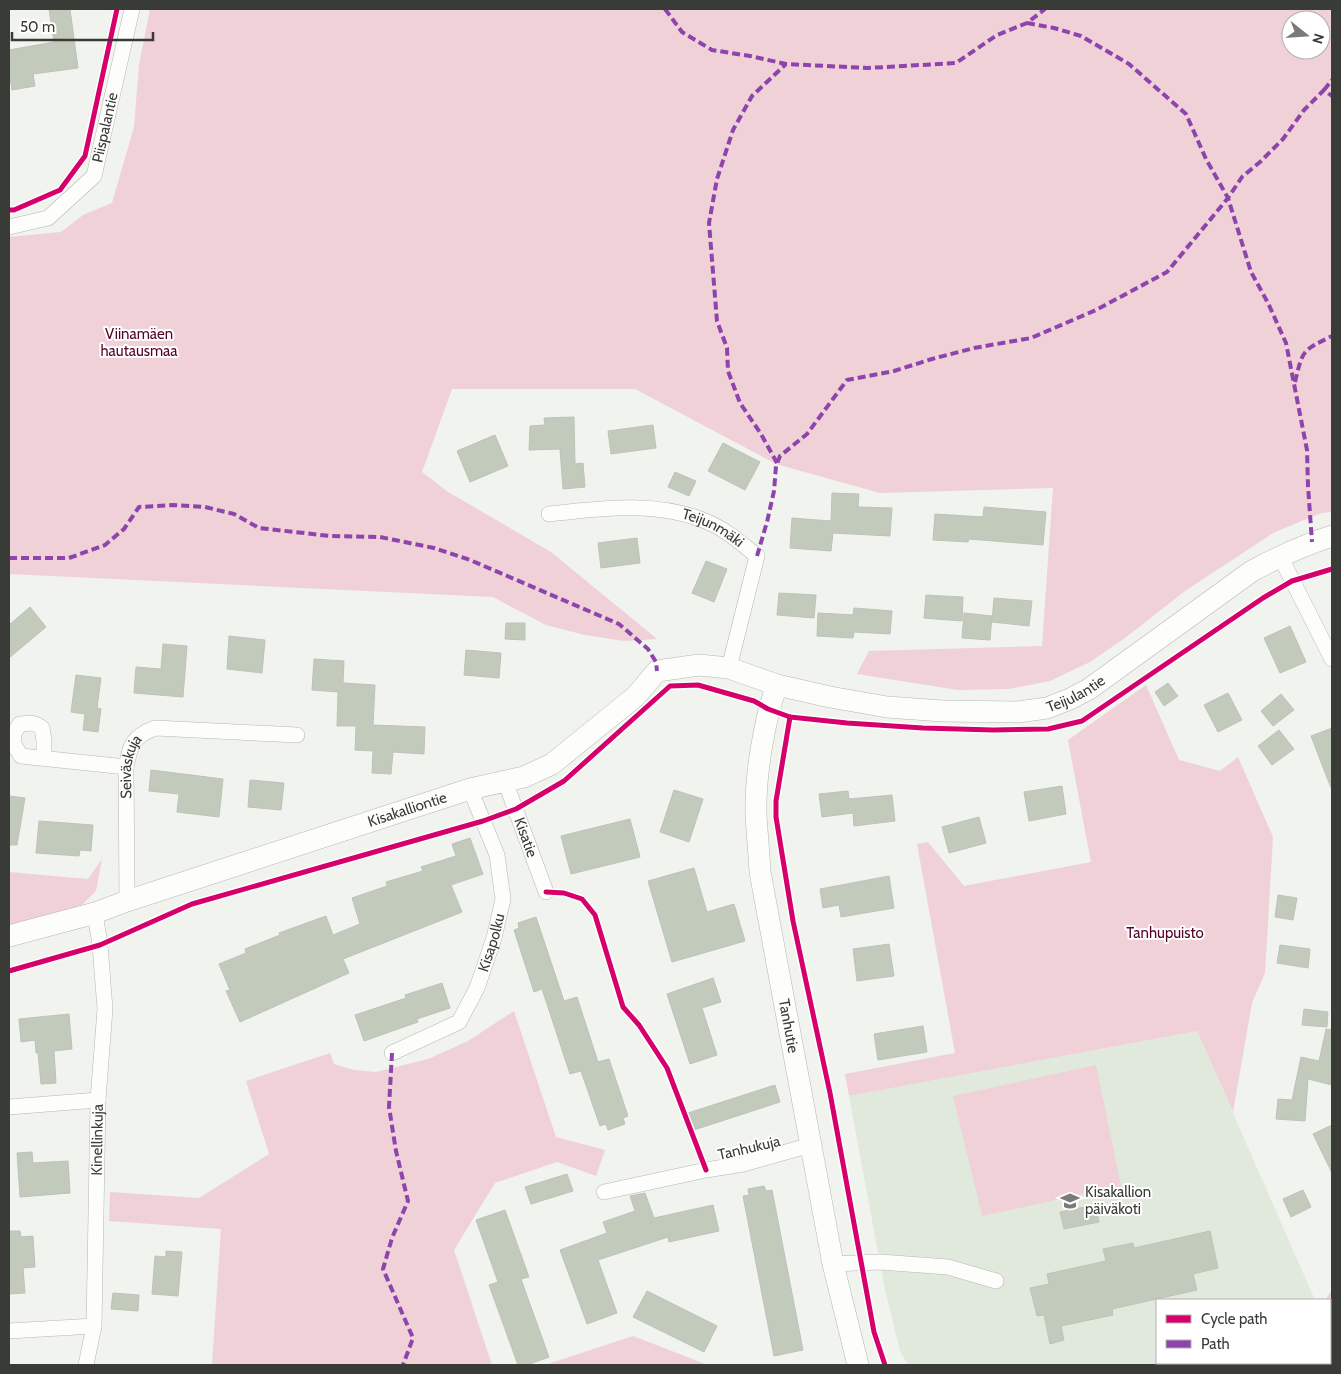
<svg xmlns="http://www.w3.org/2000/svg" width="1341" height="1374" viewBox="0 0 1341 1374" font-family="Cabin,sans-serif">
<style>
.built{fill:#e1e9dd}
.green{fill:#efd1d7;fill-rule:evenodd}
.building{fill:#c2cbbb;stroke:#bec1bc}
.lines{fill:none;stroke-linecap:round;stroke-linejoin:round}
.street-casing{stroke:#b5b7b3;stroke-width:16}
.secondary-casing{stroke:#b5b7b3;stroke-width:22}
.street{stroke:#fdfdfc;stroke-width:15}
.secondary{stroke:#fdfdfc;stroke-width:21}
.quiet{stroke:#8e44ad;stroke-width:4;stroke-dasharray:8 4;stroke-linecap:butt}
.cycleway-casing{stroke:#fff;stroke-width:8}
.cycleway{stroke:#d6006c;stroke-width:5}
.labels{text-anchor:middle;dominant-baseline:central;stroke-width:4;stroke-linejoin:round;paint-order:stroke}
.street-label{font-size:15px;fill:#393b37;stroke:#fff}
.park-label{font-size:15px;fill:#540329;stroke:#fff}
.poi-label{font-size:15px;fill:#393b37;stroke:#fff;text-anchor:start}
</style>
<rect width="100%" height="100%" fill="#f0f3ee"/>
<path class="built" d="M1197,1031l118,269h-158v63h51l-5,2h-295l-8,-14 -15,-61 -36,-194z"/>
<g class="green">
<path d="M150,9h1182v503l-11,1 -48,20 -88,58 -60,47 -35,24 -40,19 -41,8 -51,1 -101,-16 12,-23 173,-5 11,-158 -173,5 -104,-29 -141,-75h-183l-30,83 26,20 103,60 106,87 -33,2 -39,-6 -39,-10 -53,-28 -484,-23v-337l52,-5 22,-17 29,-12 22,-76 5,-62zM1291,20h30v30h-30z"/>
<path d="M1146,685l33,75 41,11 18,-14 35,80 -8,136 -13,30 -19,109 -36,-81 -348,65 -4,-22 110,-21 -38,-209 11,-2 36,44 127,-24 -23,-122z"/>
<path d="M102,859l-6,32 -20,20 -67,14v-53l79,7z"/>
<path d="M514,1011l42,126 49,13 -9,26 -39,-14 -62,21 -41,67 38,115h-280l9,-136 -112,-8 1,-29 89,6 70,-44 -23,-73 84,-28 4,11 20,6 22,2 52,-13 40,-18z"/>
<path d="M1096,1065l25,121 -139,30 -29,-120z"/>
<path d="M1332,1290v75h-129l5,-2h122v-63h-5z"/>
<path d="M633,1336l75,29h-163z"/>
</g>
<g class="building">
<path d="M49,9h21l8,59 -45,6 2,12 -23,4 -3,-19v-21l45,-8z"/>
<path d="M574,417l1,47 8,-1 2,24 -22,2 -3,-40 -31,1 1,-24 15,-1 -1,-7z"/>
<path d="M653,425l3,23 -45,6 -3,-23z"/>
<path d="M495,435l13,31 -38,16 -13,-31z"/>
<path d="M723,443l37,19 -15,28 -37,-19z"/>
<path d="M675,472l21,9 -7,15 -21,-9z"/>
<path d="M832,493l27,1 -1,13 34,1 -2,28 -57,-3 -2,18 -41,-3 2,-30 39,3z"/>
<path d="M984,507l62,5 -3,33 -74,-6 -1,3 -35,-2 2,-26 48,3z"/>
<path d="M637,538l3,25 -39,5 -3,-25z"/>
<path d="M706,561l21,8 -13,33 -22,-9z"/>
<path d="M779,593l37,2 -2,23 -37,-3z"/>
<path d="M926,595l37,2 -1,24 -38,-3z"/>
<path d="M994,598l38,3 -3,25 -37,-4z"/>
<path d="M30,607l16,20 -37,31v-33z"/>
<path d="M854,608l38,3 -2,23 -36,-2 -1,6 -36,-2 1,-23 35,2z"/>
<path d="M964,613l28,3 -2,24 -28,-2z"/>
<path d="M506,623h19v17l-20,-1z"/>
<path d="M1290,626l16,36 -26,11 -16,-35z"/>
<path d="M229,636l36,4 -3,33 -35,-4z"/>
<path d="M163,644l24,2 -4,51 -49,-4 2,-26 25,2z"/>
<path d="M466,650l35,3 -2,25 -35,-3z"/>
<path d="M314,659l30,2 -1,22 32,2 -2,40 52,2 -1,27 -31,-2 -2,22 -19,-1 1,-22 -18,-1 1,-24h-19l1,-34 -26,-2z"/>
<path d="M76,675l25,3 -4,30 4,1 -3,23 -15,-2 2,-16 -14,-2z"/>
<path d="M1168,683l10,13 -14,10 -9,-14z"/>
<path d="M1228,693l14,27 -24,12 -14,-27z"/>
<path d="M1281,694l13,16 -21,16 -12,-15z"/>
<path d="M1332,728v60h-1l-20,-52z"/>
<path d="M1279,730l15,19 -22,16 -14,-19z"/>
<path d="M151,770l72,9 -4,38 -42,-5 2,-18 -30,-3z"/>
<path d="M250,780l34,3 -3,27 -33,-3z"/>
<path d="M1062,786l4,28 -37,7 -5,-29z"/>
<path d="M674,790l29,9 -14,43 -29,-10z"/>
<path d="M848,791l1,8 43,-4 3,26 -41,5 -1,-13 -31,4 -3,-23z"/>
<path d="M9,796l16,2 -8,47h-8z"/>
<path d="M979,817l7,26 -37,10 -7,-26z"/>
<path d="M630,819l10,38 -69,17 -10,-38z"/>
<path d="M39,821l54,4 -2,26 -11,-1 -1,6 -43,-3z"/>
<path d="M470,838l13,36 -32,11 11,27 -119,47 6,14 -109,49 -14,-31 4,-1 -11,-26 27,-11 -1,-4 35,-14 -1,-2 47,-17 7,19 27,-11 -8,-26 35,-12 -1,-4 37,-11 -2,-4 35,-11 -4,-12z"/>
<path d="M694,868l13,44 27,-8 11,37 -73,21 -24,-81z"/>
<path d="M889,876l5,32 -53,9 -2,-12 -16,3 -3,-19z"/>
<path d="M1278,895l19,3 -4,22 -18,-3z"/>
<path d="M536,917l28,84 13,-4 21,65 11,-3 19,57 -5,2 2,6 -17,6 -2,-6 -6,2 -19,-55 -11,3 -28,-85 -8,3 -20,-62 5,-2 -1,-5z"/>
<path d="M889,944l5,32 -37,5 -4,-32z"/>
<path d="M1280,945l30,4 -2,19 -31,-5z"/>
<path d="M713,978l8,24 -19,6 15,47 -27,9 -23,-70z"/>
<path d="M442,983l8,25 -33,11 1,3 -54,19 -9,-26 51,-17 -1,-3z"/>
<path d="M1304,1009l24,3 -1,15 -25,-2z"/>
<path d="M69,1014l3,35 -18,2 2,32 -15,1 -3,-31h-2l-1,-13 -14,2 -2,-23z"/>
<path d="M923,1026l4,26 -49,8 -4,-26z"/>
<path d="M1326,1029l6,1v55l-24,-6 -3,42 -29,-2 2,-20 14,1 9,-43 18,4z"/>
<path d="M775,1085l5,17 -86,28 -6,-17z"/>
<path d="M1332,1125v48l-19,-39z"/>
<path d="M32,1152l1,11 35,-2 2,32 -50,4 -3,-44z"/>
<path d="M567,1174l6,17 -42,13 -6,-17z"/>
<path d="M764,1186l2,5 6,-1 31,160 -29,6 -31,-160 6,-1 -1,-6z"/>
<path d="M1303,1190l8,17 -20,10 -8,-18z"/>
<path d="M645,1193l9,25 59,-13 6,26 -50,11 -1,-5 -70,23 19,53 -30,11 -27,-74 47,-17 -4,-11 32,-11 -5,-15z"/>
<path d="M1095,1205l4,17 -35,7 -4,-17z"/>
<path d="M505,1210l24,67 -8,2 28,78 -22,8h-9l-29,-80 9,-3 -22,-62z"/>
<path d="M9,1231h11l1,6 12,-1 2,31 -12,1 2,25 -16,1z"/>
<path d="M1210,1231l8,37 -25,6 4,16 -85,19 1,6 -52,11 3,14 -14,4 -6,-29 -7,1 -7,-28 19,-4 -2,-10 59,-13 -3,-12 30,-6 1,5z"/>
<path d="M166,1251l16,1 -4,44 -26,-2 3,-38 11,1z"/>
<path d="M647,1291l70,35 -13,26 -71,-35z"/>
<path d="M113,1293l26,2 -1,16 -27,-2z"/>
</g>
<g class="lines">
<g class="street-casing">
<g id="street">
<path id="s1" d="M9,227l39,-9 46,-42 38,-167"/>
<path id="s2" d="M549,514c53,-6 110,-14 161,9 18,8 32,21 47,33l-28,112"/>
<path d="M1280,556l52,103"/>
<path d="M44,758v-18l-2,-12c-7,-6 -13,-5 -22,-4l-6,9 -1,10 8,13 105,11"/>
<path id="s3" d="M505,781l41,111"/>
<path id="s4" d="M127,901l-1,-134c5,-23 6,-30 29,-39l142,7"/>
<path id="s5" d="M392,1053l67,-31 18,-34 17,-50 9,-39 -6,-44 -27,-66"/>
<path d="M9,1107l89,-7"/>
<path d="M604,1192l102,-22 37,-6 68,-19"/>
<path d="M833,1264l47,-2 68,5 48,14"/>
<path d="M9,1331l85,-5"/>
<path id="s6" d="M86,1365l8,-39 4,-226 7,-91 -5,-64 -5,-32"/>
</g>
</g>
<g class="secondary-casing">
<g id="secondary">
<path id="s7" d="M777,685c-13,35 -22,92 -21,129 1,19 3,38 4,58l73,392 25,101"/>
<path id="s8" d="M9,936l86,-23 32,-12 343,-112 54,-12 28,-13 84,-68 21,-25 42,-6 30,3 48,17 53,12 57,10 56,4 75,1 29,-4 23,-9 19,-10 163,-118c26,-14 52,-26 80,-35"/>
</g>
</g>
<use href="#street" class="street"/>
<use href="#secondary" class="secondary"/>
<g class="quiet">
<path d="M665,9l17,23 30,18 38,6 36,8 82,4 88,-5 41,-28 30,-12 18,-14"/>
<path d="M1027,23l27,5 27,8 48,28 57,50 20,45 22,39 23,74 17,31 18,40 21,107 1,36 4,56"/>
<path d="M1324,90l8,-10"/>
<path d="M1295,382c8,-33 7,-31 37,-46"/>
<path d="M777,463l-16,-29 -21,-31 -12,-32 -1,-23 -10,-27 -8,-98 8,-44 16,-49 19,-34 34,-32"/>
<path d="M757,556l10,-34 7,-31 2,-25 4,-10 27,-22 40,-54 47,-9 38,-12 42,-11 57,-10 65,-28 71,-38 61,-74 14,-21 18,-15 23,-23 21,-29 20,-20 8,6"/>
<path d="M9,558h60l36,-13 19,-16 15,-22 34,-2 32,2 29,7 25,14 71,8 50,1 54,11 36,12 149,64 29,25 8,13 1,9"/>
<path d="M392,1053l-3,54 7,44 12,50 -16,37 -9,31 30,69 -10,27"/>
</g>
<g class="cycleway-casing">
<g id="cycleway">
<path d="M9,210h5l46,-20 25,-34 32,-147"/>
<path d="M790,717l-14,84v16l17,104 37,172 44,239 11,33"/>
<path d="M546,892l18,1 18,6 13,16 28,92 16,18 28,43 39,102"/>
<path d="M9,971l91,-26 92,-41 291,-83 33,-12 48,-28 106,-95 28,-1 56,16 14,8 22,8 57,6 76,5 70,2 55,-1 34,-8 181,-123 29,-17 40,-12"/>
</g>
</g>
<use href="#cycleway" class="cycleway"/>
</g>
<defs>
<g id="school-bare" transform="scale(1.5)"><path d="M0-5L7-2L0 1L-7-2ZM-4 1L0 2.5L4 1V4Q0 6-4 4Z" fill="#797b77" stroke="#fff" stroke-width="2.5" paint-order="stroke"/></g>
</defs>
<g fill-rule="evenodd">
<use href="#school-bare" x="1070" y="1201"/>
</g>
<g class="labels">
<g class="street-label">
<text stroke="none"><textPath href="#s1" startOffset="152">Piispalantie</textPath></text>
<text stroke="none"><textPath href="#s2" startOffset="168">Teijunmäki</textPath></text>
<text stroke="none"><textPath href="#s8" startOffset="1139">Teijulantie</textPath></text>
<text stroke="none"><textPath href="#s4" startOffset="135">Seiväskuja</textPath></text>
<text stroke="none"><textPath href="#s8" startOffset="418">Kisakalliontie</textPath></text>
<text stroke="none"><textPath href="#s3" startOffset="60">Kisatie</textPath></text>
<text stroke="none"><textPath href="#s5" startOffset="160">Kisapolku</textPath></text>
<text stroke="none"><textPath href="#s7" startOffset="346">Tanhutie</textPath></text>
<text stroke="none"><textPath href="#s6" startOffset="226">Kinellinkuja</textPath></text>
<text transform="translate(749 1148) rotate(-13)">Tanhukuja</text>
</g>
<g class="park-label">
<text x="139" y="334">Viinamäen<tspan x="139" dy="17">hautausmaa</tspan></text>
<text x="1165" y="933">Tanhupuisto</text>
</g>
<g class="poi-label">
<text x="1085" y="1192">Kisakallion<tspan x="1085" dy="17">päiväkoti</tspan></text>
</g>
</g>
<rect width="1341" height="1374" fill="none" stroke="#393b37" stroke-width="20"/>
<rect x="1156" y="1299" width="175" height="65" fill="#ffffff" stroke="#b0b1af"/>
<rect x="1166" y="1315" width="25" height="8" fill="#d6006c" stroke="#b0b1af"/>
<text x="1201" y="1324" font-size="15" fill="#393b37">Cycle path</text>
<rect x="1166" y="1340" width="25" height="8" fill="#8e44ad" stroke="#b0b1af"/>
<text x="1201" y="1349" font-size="15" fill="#393b37">Path</text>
<g transform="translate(1306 35) rotate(107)"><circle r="24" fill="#ffffff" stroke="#b0b1af"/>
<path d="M0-4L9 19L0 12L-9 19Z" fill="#797b77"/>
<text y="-8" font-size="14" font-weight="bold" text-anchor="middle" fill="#393b37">N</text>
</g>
<path d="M12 32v8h141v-8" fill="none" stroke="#393b37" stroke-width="2.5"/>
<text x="20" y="32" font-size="15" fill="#393b37" stroke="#ffffff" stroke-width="4" paint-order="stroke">50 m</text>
</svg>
